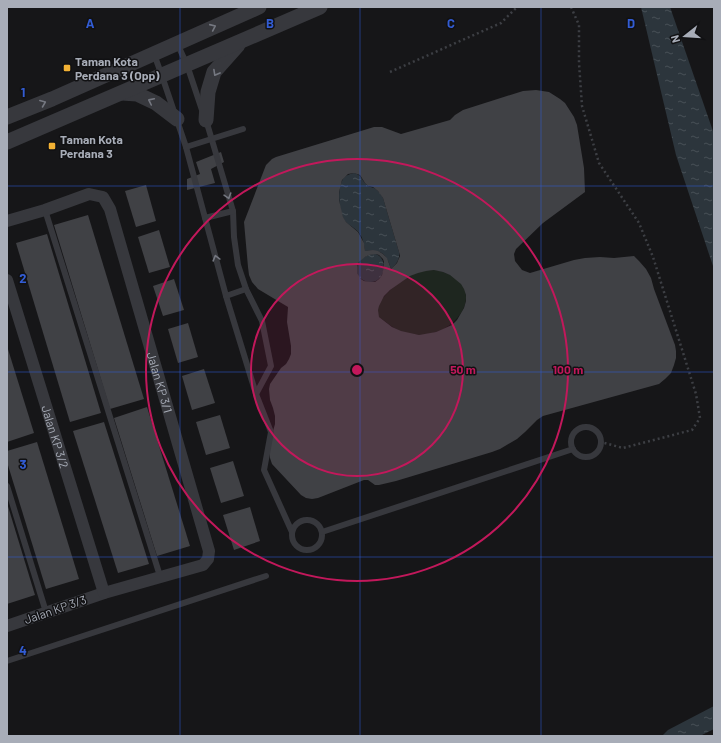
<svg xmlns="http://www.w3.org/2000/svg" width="721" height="743" viewBox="0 0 721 743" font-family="Barlow,sans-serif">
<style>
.green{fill:#1e261f}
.water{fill:url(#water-ripples)}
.building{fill:#404145;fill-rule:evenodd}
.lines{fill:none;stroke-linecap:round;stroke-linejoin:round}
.path{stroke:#3d3f44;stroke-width:2.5;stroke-dasharray:2 3;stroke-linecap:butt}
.service{stroke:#37383d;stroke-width:6}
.minor{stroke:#37383d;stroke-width:12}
.tertiary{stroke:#37383d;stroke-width:15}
.oneway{stroke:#757881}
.grid{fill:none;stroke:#325cd3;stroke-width:1;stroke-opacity:0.55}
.ring{fill:none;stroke:#c2185b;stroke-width:2}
.poi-dot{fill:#f2b134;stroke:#111113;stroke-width:1.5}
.labels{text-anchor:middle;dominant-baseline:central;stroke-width:3;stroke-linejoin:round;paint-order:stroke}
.poi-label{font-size:12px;font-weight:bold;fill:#a8adb8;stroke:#111113;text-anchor:start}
.street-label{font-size:12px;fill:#a8adb8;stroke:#111113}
.grid-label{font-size:13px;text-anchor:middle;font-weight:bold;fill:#325cd3;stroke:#111113;stroke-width:3;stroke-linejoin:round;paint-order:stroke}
.centre{fill:#c2185b;stroke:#111113;stroke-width:2}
.ring-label{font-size:12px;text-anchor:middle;font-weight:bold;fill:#c2185b;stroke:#111113;stroke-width:3;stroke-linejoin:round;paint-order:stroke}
</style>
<defs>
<pattern id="water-ripples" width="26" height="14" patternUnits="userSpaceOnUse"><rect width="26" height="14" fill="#2c353c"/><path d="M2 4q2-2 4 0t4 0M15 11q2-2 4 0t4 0" fill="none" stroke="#485056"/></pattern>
</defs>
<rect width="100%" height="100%" fill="#161618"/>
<path class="green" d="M435,270c64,12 18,82 -36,61 -7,-4 -13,-9 -20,-14 -1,-3 -2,-6 -1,-9 3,-14 28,-32 41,-36 5,-1 10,-2 16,-2z"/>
<g class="water">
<path d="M641,7h29l44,127v135l-38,-114z"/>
<path d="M354,173c9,3 6,5 12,11 2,3 5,3 8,4 4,2 7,6 9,10l16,54c1,8 -3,12 -8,17 -5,-16 -9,-19 -26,-18 -1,-9 -3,-17 -10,-22 -3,-3 -8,-5 -10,-8 -6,-9 -8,-31 -3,-40 2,-5 7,-7 12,-8z"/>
<path d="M376,254c14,6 8,30 -7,28 -3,0 -6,-2 -9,-4 -7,-7 -2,-19 7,-22 3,-2 6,-2 9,-2z"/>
<path d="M714,706v23l-14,7h-38l6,-6z"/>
</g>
<g class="building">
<path d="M536,90l13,2 11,7 5,4 9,14 3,8 7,43 1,24 -42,31 -27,26 -2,5 1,7 7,9 8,3 44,-13 11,-2 15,-1 14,1 20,-2 5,5 7,8 5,9 3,11 21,56 1,6v7l-2,7 -3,8 -6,6 -6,5 -116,32 -6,4 -12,12 -8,7 -17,10 -8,3 -96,29 -17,4h-4l-7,-5h-4l-46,18 -6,1 -6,-1 -5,-3 -29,-31 -2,-6 -1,-13 6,-21v-8l-2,-8 -3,-8 -1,-11 1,-5 11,-16 5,-4 3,-5 2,-5v-8l-4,-24 1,-15 -30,-18 -6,-7 -3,-7 -1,-8 -4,-45 22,-57 6,-6 4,-2 98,-30h8l19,7 49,-14 5,-5 8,-5 60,-19zM354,173l6,2 5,8 3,3 5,1 5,4 5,7 16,54 1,4 -3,7 -6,6 -4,-11 -4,-4 -5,-3 -5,-1 -8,1 -1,-8 -6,-11 -12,-10 -3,-5 -4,-17v-8l3,-12 6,-6zM376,254l3,1 4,4 1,3v4l-2,9 -3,4 -4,3h-5l-6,-1 -3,-2 -4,-6v-7l2,-4 6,-5 4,-2zM434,270l9,2 7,3 11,9 3,5 2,6v6l-2,7 -7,12 -5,5 -16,7 -17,3 -18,-4 -9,-4 -13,-10 -1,-7 1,-4 5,-10 6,-6 20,-14 8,-3 8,-2z"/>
<path d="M221,152l3,10 -13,7 4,14 -28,7v-11l13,-5 -4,-12z"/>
<path d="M146,185l10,36 -20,6 -11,-36z"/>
<path d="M88,215l56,184 -34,10 -56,-184z"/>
<path d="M159,230l11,37 -21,6 -11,-36z"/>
<path d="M47,234l54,179 -31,9 -54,-179z"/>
<path d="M174,279l10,31 -21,6 -10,-30z"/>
<path d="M188,323l10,34 -20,6 -10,-34z"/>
<path d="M7,346l27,87 -27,9z"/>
<path d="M204,369l11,34 -23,7 -10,-34z"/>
<path d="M147,407l43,139 -33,10 -43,-138z"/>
<path d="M220,415l10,33 -24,7 -10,-33z"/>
<path d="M104,422l45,142 -31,9 -45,-142z"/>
<path d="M37,442l42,137 -33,10 -39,-127v-11z"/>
<path d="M233,461l11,35 -23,7 -11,-35z"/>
<path d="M7,503l28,92 -28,9z"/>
<path d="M250,507l10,34 -26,9 -11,-35z"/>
</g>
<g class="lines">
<g class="path">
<path d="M571,7l8,18v38l3,43 17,57 40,60 14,34 43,137 4,24 -8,12 -69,18 -22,-6"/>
<path d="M390,72l111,-49 16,-16"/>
</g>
<g class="service">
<path d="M177,43l10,22 15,45"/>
<path d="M154,54l8,22 24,71 40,149 30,98 15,38 -7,38 28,62"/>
<path d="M206,120l27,91 1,26 4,28 8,24"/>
<path d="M186,147l57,-18"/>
<path d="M45,210l115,366"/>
<path d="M205,218l28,-7"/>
<path d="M226,296l20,-7 16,32 9,45 -15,28"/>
<circle cx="586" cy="442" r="15"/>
<path d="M7,486l39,126"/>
<circle cx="307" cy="535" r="15"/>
<path d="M322,532l251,-83"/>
<path d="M7,661l259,-85"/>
</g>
<g class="minor">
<path id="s1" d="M7,221l38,-11 44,-16 14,3 7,12 99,342 -1,8 -5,6 -99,28 -97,33"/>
<path id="s2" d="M7,280l97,313"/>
</g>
<g class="tertiary">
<path d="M122,93l15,1 19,9 21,16"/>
<path d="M7,117l45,-18 207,-92"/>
<path d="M206,120l2,-28 6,-20 24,-27"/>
<path d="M7,142l313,-135"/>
</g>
</g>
<defs><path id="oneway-chevron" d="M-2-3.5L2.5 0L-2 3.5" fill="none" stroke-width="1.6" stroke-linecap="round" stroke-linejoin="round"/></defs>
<g class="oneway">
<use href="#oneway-chevron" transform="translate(213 27) rotate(-24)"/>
<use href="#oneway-chevron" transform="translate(216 73) rotate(119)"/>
<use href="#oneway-chevron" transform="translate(151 101) rotate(-154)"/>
<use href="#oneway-chevron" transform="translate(43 103) rotate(-22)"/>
<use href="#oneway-chevron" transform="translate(228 196) rotate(73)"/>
<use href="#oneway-chevron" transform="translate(216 258) rotate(-105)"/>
</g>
<path class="grid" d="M180,7v729M360,7v729M541,7v729M7,186h707M7,372h707M7,557h707"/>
<circle cx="357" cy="370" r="106" fill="#c2185b" fill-opacity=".12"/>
<g class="ring">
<circle cx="357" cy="370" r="106"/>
<circle cx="357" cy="370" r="211"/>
</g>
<g class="poi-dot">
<rect x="63" y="64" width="8" height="8" rx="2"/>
<rect x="48" y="142" width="8" height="8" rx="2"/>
</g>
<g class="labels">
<g class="poi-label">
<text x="75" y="61">Taman Kota<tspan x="75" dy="14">Perdana 3 (Opp)</tspan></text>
<text x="60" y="139">Taman Kota<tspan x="60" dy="14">Perdana 3</tspan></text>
</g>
<g class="street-label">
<text stroke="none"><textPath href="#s1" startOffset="295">Jalan KP 3/1</textPath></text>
<text stroke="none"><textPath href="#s2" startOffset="164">Jalan KP 3/2</textPath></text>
<text transform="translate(55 609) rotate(-19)">Jalan KP 3/3</text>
</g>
</g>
<g class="grid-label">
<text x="90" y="28">A</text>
<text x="270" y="28">B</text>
<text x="451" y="28">C</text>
<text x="631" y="28">D</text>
<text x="23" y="97">1</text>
<text x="23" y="283">2</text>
<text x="23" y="469">3</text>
<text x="23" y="655">4</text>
</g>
<circle cx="357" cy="370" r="6" class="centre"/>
<g class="ring-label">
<text x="463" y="374">50 m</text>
<text x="568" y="374">100 m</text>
</g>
<rect width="721" height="743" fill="none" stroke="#a8adb8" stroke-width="16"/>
<g transform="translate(685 36) rotate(253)" stroke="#111113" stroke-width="3" paint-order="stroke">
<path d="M0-3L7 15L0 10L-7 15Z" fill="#a8adb8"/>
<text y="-6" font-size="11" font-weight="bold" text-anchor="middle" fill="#a8adb8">N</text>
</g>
</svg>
